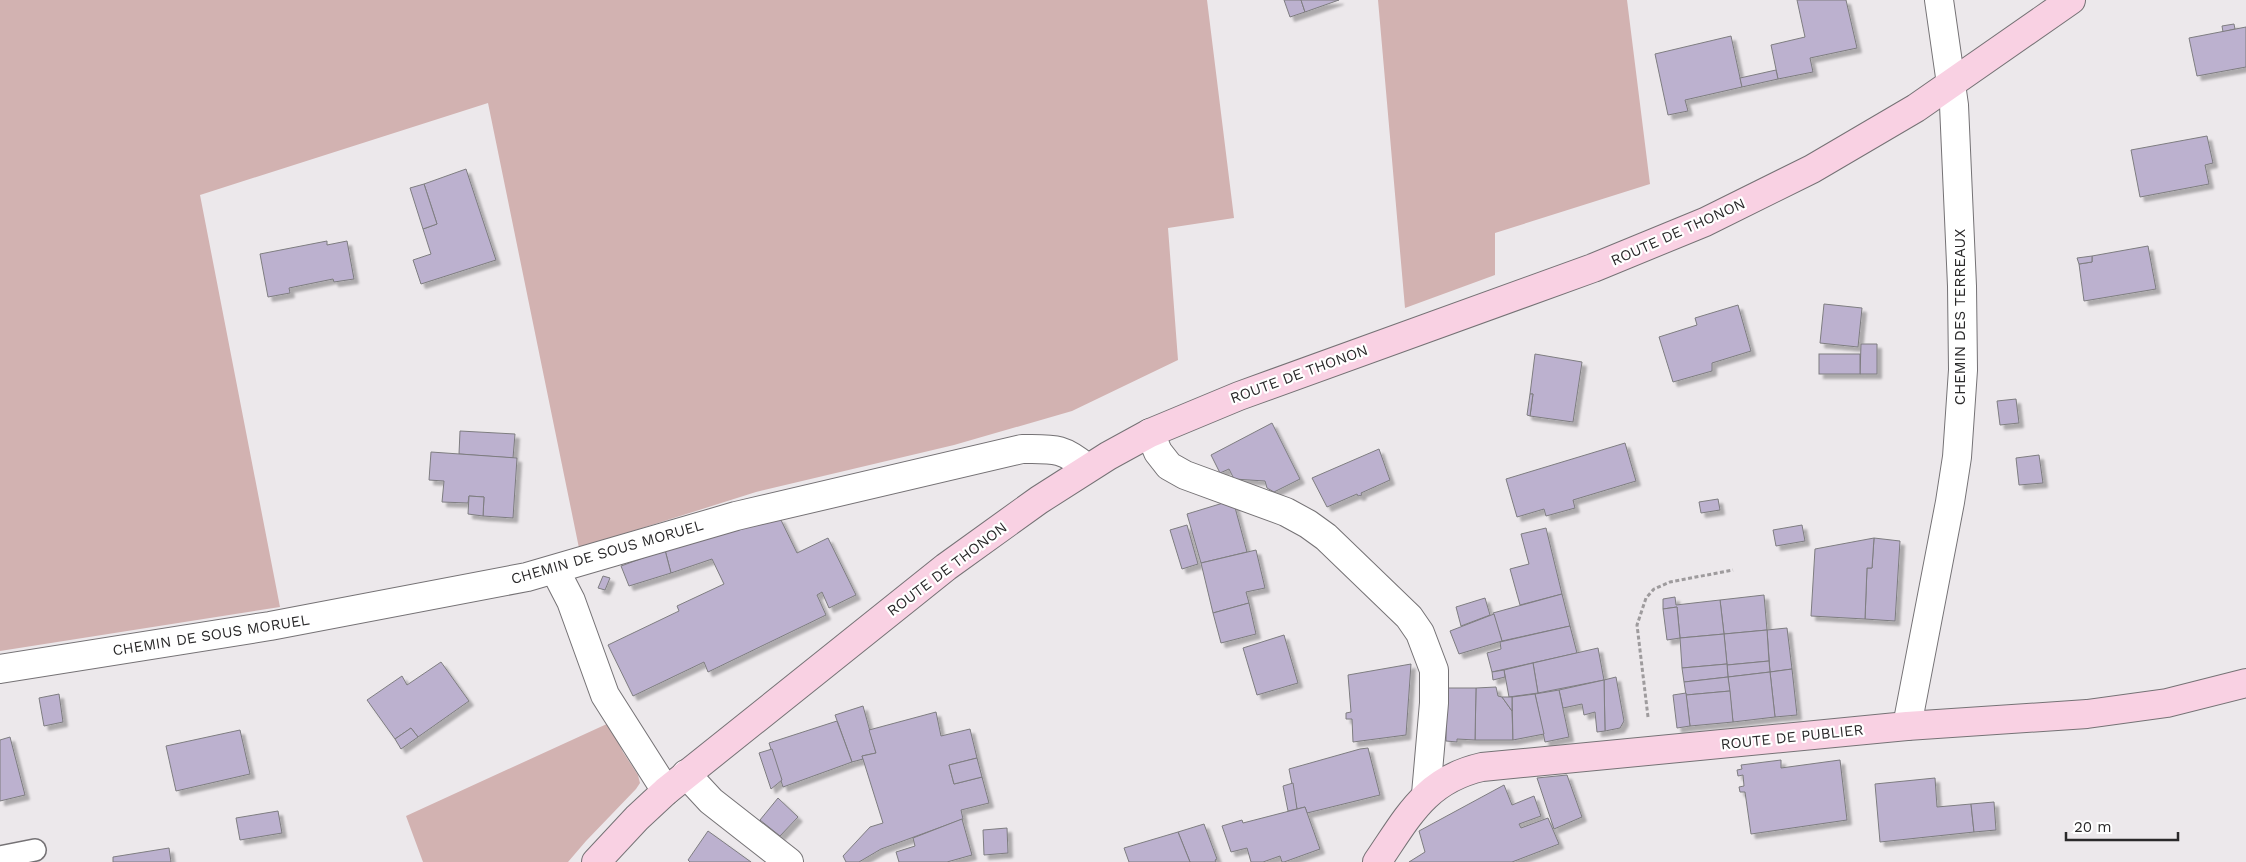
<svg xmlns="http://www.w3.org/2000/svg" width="2246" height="862" viewBox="0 0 2246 862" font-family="'Work Sans',sans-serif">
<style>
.green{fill:#d2b2b1}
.building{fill:#bcb1cf;stroke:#7e7d80;filter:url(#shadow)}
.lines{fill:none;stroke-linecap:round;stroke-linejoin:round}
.lane-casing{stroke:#757275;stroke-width:24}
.street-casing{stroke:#757275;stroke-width:30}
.secondary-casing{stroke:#757275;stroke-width:30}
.path{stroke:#9e9b9d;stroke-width:3;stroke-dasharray:4 2.5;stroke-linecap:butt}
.lane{stroke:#fff;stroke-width:21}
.street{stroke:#fff;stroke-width:28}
.secondary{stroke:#f9d1e3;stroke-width:28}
.labels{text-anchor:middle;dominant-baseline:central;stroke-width:4.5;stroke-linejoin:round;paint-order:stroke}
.street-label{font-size:15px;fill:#2a292a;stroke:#fff}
</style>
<defs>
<filter id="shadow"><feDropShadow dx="4.5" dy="4.5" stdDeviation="1" flood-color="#0004"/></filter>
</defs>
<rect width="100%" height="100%" fill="#ece8eb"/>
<g class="green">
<path d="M0,0h1207l27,218 -66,10 10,132 -106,51 -118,34 -198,47 -177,56 -91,-445 -288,92 80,412 -280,44z"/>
<path d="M1378,0h249l23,184 -155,49v42l-90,33z"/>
<path d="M609,723l14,29 15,23 2,8 -4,6 -50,52 -18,21h-145l-17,-46z"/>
</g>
<g class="building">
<path d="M1284,0h17l4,12 -15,5z"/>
<path d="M1301,0h38l-34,12z"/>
<path d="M1797,0h49l11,48 -47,10 3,14 -35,7 -7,-34 34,-8z"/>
<path d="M2234,24l1,5 -12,3 -1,-6z"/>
<path d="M2246,27v40l-49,9 -8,-38z"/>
<path d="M1731,36l11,51 -57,13 3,11 -20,4 -13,-61z"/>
<path d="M1776,70l2,9 -36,8 -2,-9z"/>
<path d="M2207,136l6,27 -8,2 4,19 -69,13 -9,-47z"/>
<path d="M466,169l30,91 -75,24 -8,-24 18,-6 -8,-25 14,-5 -13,-40z"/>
<path d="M424,184l13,40 -14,5 -13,-41z"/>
<path d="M327,241v4l20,-4 7,38 -20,3 -1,-3 -44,9 1,5 -22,4 -8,-43z"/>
<path d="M2148,246l8,43 -72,12 -5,-37 13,-2v-6z"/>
<path d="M2092,256v6l-13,2 -2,-6z"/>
<path d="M1824,304l38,4 -4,39 -38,-4z"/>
<path d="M1738,305l13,46 -39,12v8l-39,11 -14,-45 38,-12 -2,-7z"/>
<path d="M1861,344h16v30h-17z"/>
<path d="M1535,354l47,8 -9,60 -43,-6 3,-22h-3z"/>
<rect x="1819" y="354" width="41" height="20"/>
<path d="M1530,394h3l-3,22 -3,-1z"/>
<path d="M2016,399l3,24 -19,2 -3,-24z"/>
<path d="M1272,423l28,56 -26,13 -7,-4 -2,-7 -31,-2 -5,-10 -9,4 -9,-18z"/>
<path d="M460,431l55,3 -2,24 -54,-4z"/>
<path d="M1625,443l11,38 -63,19 2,8 -29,8 -2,-7 -27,8 -11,-38z"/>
<path d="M1379,449l11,31 -29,13 1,2 -4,1 -1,-2 -30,13 -15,-29z"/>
<path d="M431,452l86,6 -4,60 -30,-2 1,-19 -15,-1 -1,7 -26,-1 2,-21 -15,-1z"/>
<path d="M2039,455l4,28 -24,2 -3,-27z"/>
<path d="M469,496l15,1 -1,19 -15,-2z"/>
<path d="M1718,499l2,11 -19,3 -2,-11z"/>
<path d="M1233,500l14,52 -46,11 -14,-49z"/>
<path d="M780,518l17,35 31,-15 28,57 -27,13 -7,-16 -5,3 9,20 -118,57 -4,-10 -71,34 -25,-51 71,-34 -2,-5 47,-22 -12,-25 -41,14 -6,-23z"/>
<path d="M1187,525l11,39 -16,5 -12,-39z"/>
<path d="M1802,525l3,16 -29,5 -3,-16z"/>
<path d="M1546,528l16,66 -42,11 -10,-36 19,-5 -8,-30z"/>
<path d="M1874,538l26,3 -5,80 -30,-2 2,-51h5z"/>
<path d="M1874,538l-2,30h-5l-2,51 -54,-3 4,-67z"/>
<path d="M665,550l6,23 -42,13 -8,-20z"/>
<path d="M1256,550l9,38 -19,4 3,11 -36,10 -12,-50z"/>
<path d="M603,576l7,2 -5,12 -7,-2z"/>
<path d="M1562,594l8,32 -68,15 -9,-28z"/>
<path d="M1764,595l3,35 -43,4 -4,-34z"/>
<path d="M1675,597l1,8 44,-5 4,34 -44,4 -3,-31 -14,2v-10z"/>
<path d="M1485,598l5,17 -29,11 -5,-19z"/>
<path d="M1249,603l7,31 -35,9 -8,-30z"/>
<path d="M1677,607l3,31 -13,2 -4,-31z"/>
<path d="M1494,614l8,27 -43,13 -9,-23z"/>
<path d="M1570,626l7,27 -85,19 -5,-19 14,-4 -1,-7z"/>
<path d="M1787,628l5,41 -22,3 -3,-42z"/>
<path d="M1767,630l2,31 -42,4 -3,-31z"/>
<path d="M1724,634l3,30 -45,4 -2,-30z"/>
<path d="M1284,635l14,48 -41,12 -14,-47z"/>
<path d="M1598,648l6,32 -66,13 -5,-30z"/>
<path d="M1769,661l1,11 -42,5 -1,-12z"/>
<path d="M441,662l28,39 -51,36 -7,-9 -16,11 -28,-39 35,-24 5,9z"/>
<path d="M1533,663l5,30 -29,4 -5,-27z"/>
<path d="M1411,664l-5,71 -53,7 -1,-23h-6v-6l5,-1 -3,-37z"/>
<path d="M1727,664l1,13 -44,5 -2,-14z"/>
<path d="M1792,669l5,46 -22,2 -5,-45z"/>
<path d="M1504,670l1,7 -12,3 -1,-8z"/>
<path d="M1770,672l5,45 -42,5 -5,-45z"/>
<path d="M1616,677l8,44 -4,7 -15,3 -1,-51z"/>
<path d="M1728,677l2,14 -44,4 -2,-13z"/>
<path d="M1604,680l1,51 -8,1 -2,-20 -11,3 -2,-11 -19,4 -4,-18z"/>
<path d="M1496,687l2,9 4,1 10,14 1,29h-38l1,-52z"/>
<path d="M1446,688h30l-1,52 -18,-1v3l-11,-1z"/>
<path d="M1559,690l10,47 -24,5 -10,-48z"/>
<path d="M1730,691l3,31 -43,4 -4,-31z"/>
<path d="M1686,693l4,33 -13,2 -4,-33z"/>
<path d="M59,694l4,28 -19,4 -5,-28z"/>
<path d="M1535,694l9,40 -31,6 -1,-43z"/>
<path d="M1502,697h10v14z"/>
<path d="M863,706l13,47 -14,3 1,3 -11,3 -17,-47z"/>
<path d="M936,712l5,24 29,-7 7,29 -28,7 5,19 28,-7 7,26 -28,7 2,9 -82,30 -22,13h-13l-3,-6 27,-29 13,-4 -21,-67 14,-3 -7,-23z"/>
<path d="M837,721l15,41 -69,25 -14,-44z"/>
<path d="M411,728l7,9 -17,12 -6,-10z"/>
<path d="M240,730l10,44 -74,17 -10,-45z"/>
<path d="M10,737l15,58 -25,6v-61z"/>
<path d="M1368,748l12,47 -73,18 -2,-6 -8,2 -8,-40 71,-20z"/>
<path d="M772,749l10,31 -11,9 -12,-36z"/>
<path d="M977,758l5,19 -28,7 -5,-19z"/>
<path d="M1781,760v8l59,-8 7,60 -96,14 -6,-42h-5l-1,-5 5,-1 -1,-11 -5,1 -1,-6 5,-1 -1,-4z"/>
<path d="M1567,775l15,42 -28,12 -17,-51z"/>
<path d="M1935,778l2,29 34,-3 3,28 -94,10 -5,-58z"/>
<path d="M1293,783l4,26 -9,2 -5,-25z"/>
<path d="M1504,785l8,20 22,-9 7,20 -22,8 2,4 27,-10 11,26 -47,18h-103l16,-10 -6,-21z"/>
<path d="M778,798l20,19 -18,19 -20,-16z"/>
<path d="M1994,802l2,28 -22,2 -3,-28z"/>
<path d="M1305,807l15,42 -36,13h-2l-2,-6 -17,6h-12l-4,-14 -16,4 -9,-26 20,-6 1,3z"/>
<path d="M278,811l4,22 -42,7 -4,-22z"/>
<path d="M962,819l10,36 -25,7h-48l-3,-10 19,-6 -2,-8z"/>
<path d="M1204,824l13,35 -2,1 1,2h-26l-12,-30z"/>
<path d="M1007,828l1,25 -24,2 -1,-25z"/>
<path d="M708,831l43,31h-61l-2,-2z"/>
<path d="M1178,832l12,30h-61l-5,-14z"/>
<path d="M169,848l2,14h-58v-5z"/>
</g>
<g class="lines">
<g class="lane-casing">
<path id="lane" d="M0,857l35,-7"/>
</g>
<g class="street-casing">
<g id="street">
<path d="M1150,433l8,19 11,14 16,9 101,37 22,12 18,13 83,80 11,16 14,37v33l-8,91"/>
<path d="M555,570l16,31 34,94 61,96"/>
<path d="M0,669l270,-43 257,-49 209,-61 286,-67c32,0 40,-2 65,19"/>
<path d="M1907,726l43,-224 7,-45 6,-87 -1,-84 -8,-181 -15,-105"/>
<path d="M686,774l25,27 78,61"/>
</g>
</g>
<g class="secondary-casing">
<g id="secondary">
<path d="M596,862l41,-44 29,-27 280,-224 93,-67 69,-44 42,-23 89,-37 354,-128 112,-46 107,-53 104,-61 155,-108"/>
<path d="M1377,862c31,-45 48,-82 105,-95l425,-41 180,-12 80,-11 79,-20"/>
</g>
</g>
<path class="path" d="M1648,717l-11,-92 9,-27 8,-9 16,-7 63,-12"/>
<use href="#lane" class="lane"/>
<use href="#street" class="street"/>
<use href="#secondary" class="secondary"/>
</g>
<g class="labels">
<g class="street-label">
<text transform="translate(1678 232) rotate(-24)">ROUTE DE THONON</text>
<text transform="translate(1960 317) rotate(-90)">CHEMIN DES TERREAUX</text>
<text transform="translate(1299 374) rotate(-20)">ROUTE DE THONON</text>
<text transform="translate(607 552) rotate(-16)">CHEMIN DE SOUS MORUEL</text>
<text transform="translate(947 569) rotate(-37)">ROUTE DE THONON</text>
<text transform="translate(211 635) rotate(-9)">CHEMIN DE SOUS MORUEL</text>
<text transform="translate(1792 737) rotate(-6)">ROUTE DE PUBLIER</text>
</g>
</g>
<path d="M2066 832v8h112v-8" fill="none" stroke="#2a292a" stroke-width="2.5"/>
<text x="2074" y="832" font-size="15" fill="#2a292a" stroke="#ffffff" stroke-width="4" paint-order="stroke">20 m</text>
</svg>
